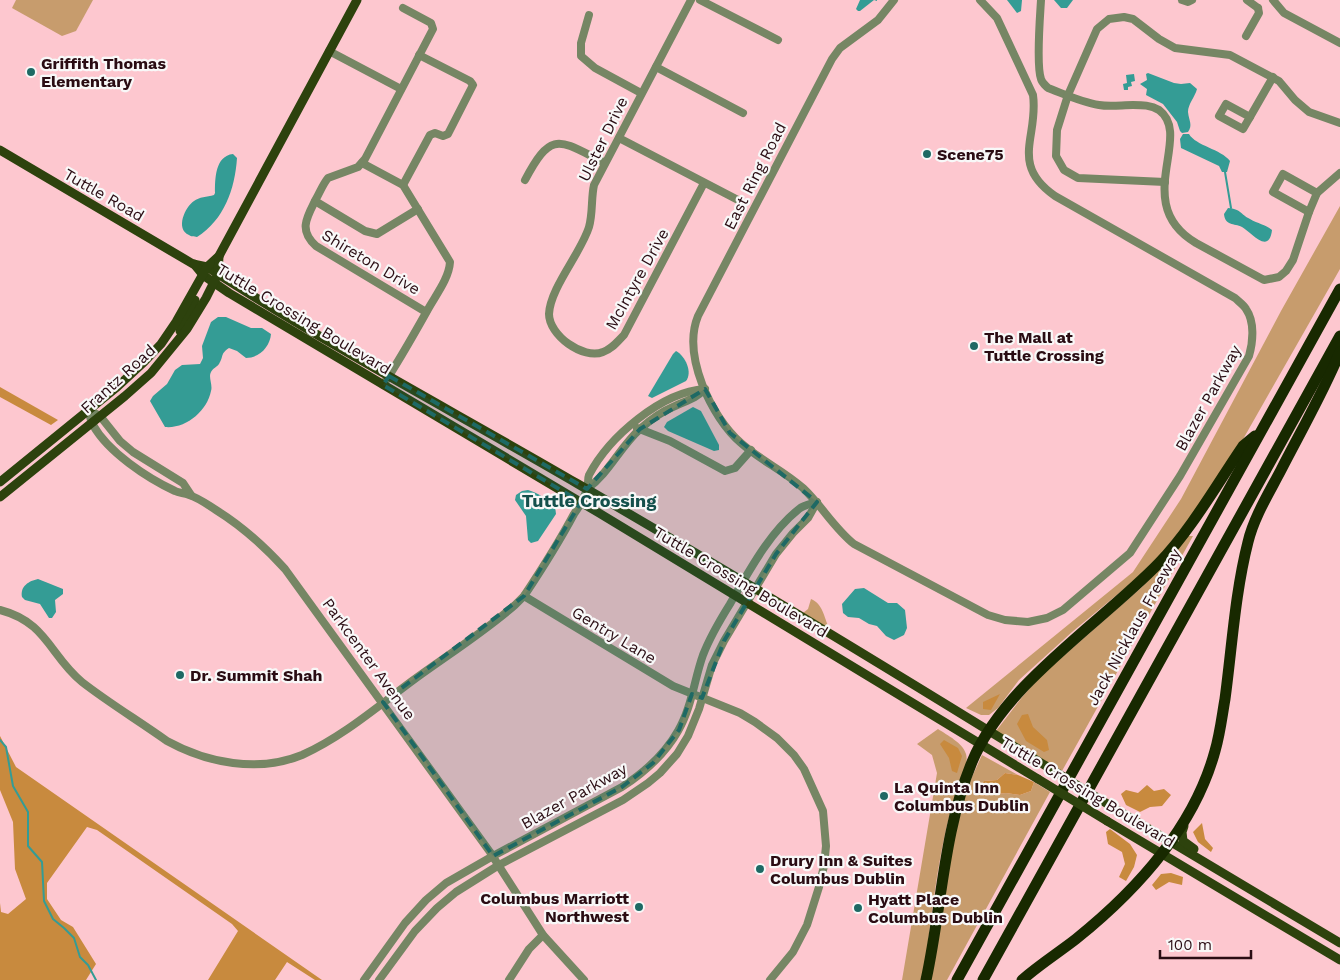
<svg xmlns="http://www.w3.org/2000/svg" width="1340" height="980" viewBox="0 0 1340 980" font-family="'Work Sans',sans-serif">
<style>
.green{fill:#c79c6d}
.forest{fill:#c88a3e}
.water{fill:#349c95}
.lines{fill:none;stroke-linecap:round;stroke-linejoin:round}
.stream{stroke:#349c95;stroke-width:2}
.minor{stroke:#768664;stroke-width:8}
.major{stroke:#2d420d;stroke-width:9}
.highway{stroke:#182900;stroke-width:11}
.major-bridge{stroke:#2d420d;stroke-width:9}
.marked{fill:#1e6964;fill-opacity:0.2;stroke:#1e6964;stroke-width:4;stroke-dasharray:10 6;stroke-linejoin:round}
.poi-dot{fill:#1e6964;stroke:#f8f8f8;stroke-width:2}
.labels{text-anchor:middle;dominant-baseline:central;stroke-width:4.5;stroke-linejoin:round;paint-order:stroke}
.poi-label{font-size:16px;font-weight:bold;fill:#2a0c13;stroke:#f8f8f8;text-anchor:start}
.street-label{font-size:16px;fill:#2a0c13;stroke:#f8f8f8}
.neighbourhood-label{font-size:18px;font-weight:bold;fill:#14504c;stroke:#f8f8f8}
</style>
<rect width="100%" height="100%" fill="#fdc7cf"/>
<g class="green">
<path d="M16,0h77l-17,31 -14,5 -50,-28z"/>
<path d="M1340,206v63l-98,172 -44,66 -36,46 -26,26 -64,53 -53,48 -21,28 -9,7h-8l-15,-7 167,-136 48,-73 100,-188z"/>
<path d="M1187,536h6l-131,235 -66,-40 27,-35 20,-22 98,-86 27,-28z"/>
<path d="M811,599c12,5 13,18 18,29l-26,-15 5,-4z"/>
<path d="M938,729c9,6 25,14 28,25 4,12 -12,42 -15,55 -15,56 -20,114 -28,171h-21l35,-207 -5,-18 -15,-11z"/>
<path d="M982,755l36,20 -13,-2 -8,7 -13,1 -4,15 26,-3 14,2 11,-4 3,-9 16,10 -103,188h-19l22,-126 17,-66z"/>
</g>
<g class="forest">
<path d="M0,387l58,33 -7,5 -51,-28z"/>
<path d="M1000,694l-9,16 -8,-1v-7z"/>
<path d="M1028,714l5,13 14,13 2,10 -5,2 -18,-11 -9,-17 5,-9z"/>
<path d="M0,736l16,31 306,213h-7l-28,-18 -12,18h-67l30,-49 -6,-7 -135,-94 -10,-3 -40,56v16l14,21 12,7 23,37 -10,16h-86v-77l1,9 7,2 18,-15 -11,-30 -2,-47 -13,-32z"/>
<path d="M944,740l14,8 4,8 -5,17 -5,-2 -3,-13 -9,-14z"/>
<path d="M1005,773l13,2 16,7 -3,9 -11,4 -14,-2 -26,3 -3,-4 7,-11 13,-1z"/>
<path d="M1147,785l7,6 10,-2 7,6 -9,11 -12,1 -10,5 -14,-7 -5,-11 5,-4 12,3z"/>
<path d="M1202,823l3,16 8,9 -2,4 -13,-10 -5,-10z"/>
<path d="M1110,829l20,15 7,11 -3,12 -8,14 -7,-4 6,-13 -3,-12 -14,-8 -2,-12z"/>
<path d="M1171,873l12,4 -1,8 -13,-3 -13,8 -4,-5 9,-11z"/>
</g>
<g class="water">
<path d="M860,0h17v1l-3,-1 -14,11h-2l-2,-2z"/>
<path d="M1007,0h15l-1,11 -4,2z"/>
<path d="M1054,0h19l-6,8h-6z"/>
<path d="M1148,73l26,10 7,1 9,-1 7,6c-2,8 -9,15 -9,23 1,9 5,13 0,20l-6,1 -2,-2 -3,-9 -14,-18 -17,-9 1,-6 -7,-5 7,-4 -1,-6z"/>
<path d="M1134,74l1,7 -4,1 1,4 -4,1v3h-4l-1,-6 4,-1 -1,-8z"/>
<path d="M1183,134h6c7,12 32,15 41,27l-3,11h-5l-3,-6 -38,-18 -1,-9z"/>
<path d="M233,154l4,4c-2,31 -13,62 -40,79 -3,-1 -6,0 -8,-2 -14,-6 -4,-28 5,-34 5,-4 13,-4 20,-6l1,-2c0,-14 0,-37 18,-39z"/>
<path d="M1228,208c13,1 12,6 22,11 8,5 15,5 22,11 -3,26 -22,1 -30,-3 -8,-4 -17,-1 -18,-13z"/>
<path d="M218,317h8l25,11h11l9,6c-1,13 -12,24 -25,24l-9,-7 -8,-3c-9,6 -5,8 -10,16 -2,3 -6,4 -8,8 -3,5 2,13 0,19 -4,20 -25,38 -46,36l-15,-26 3,-5 14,-12 8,-14 7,-5 18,-1 3,-6 -1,-12 9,-24z"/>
<path d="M676,351c9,5 17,21 10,30l-34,17 -4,-2 25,-42z"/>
<path d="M693,407l8,4 18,34v5l-5,1 -46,-20 -4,-4 3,-5z"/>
<path d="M528,490c10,3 19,9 27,16l1,8 -18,27 -7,2 -3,-3 -2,-24 -11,-16 1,-5 6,-4z"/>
<path d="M38,579l25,10v5l-8,6 1,12 -4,6h-3l-9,-14 -15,-4 -3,-3c-2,-11 7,-16 16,-18z"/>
<path d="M864,588l24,15h9l8,7 2,18 -3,7 -10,5 -8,-4 -9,-10 -8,-2 -10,-6 -11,-1 -5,-4 -1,-9 13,-15z"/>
</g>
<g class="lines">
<g class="stream">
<path d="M1225,172l6,36"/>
<path d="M0,740l6,7 7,39 15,26v34l14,16 2,39 9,18 11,9 10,10 6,19 8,8 8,15"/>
</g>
<g class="minor">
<path d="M691,0l-97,185c-3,13 -1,28 -5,42 -8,26 -39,61 -40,87 0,21 34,46 54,38 9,-3 14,-10 21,-17l80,-152"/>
<path d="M700,0l78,40"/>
<path d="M894,0l-16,20 -38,28 -8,11 -134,257c-16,39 13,101 43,127 19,17 43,28 62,45 19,18 31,40 51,56l134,71 17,5 23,2 19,-4 16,-8 67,-57 50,-77 69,-120c4,-14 6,-34 -3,-47 -2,-4 -8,-8 -11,-11l-180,-102c-46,-32 -16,-60 -22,-101l-36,-77 -17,-18"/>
<path d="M1041,0c-1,17 -5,65 0,79 1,4 4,6 7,9 16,6 33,14 51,17 11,2 23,0 34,0 9,0 18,0 26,5 35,26 -29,94 37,133l68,37 15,-3 7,-6 7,-11 16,-48 8,-19 23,-20"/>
<path d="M1182,0l6,2 4,-2"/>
<path d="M1247,0l11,8"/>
<path d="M1273,0l11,13 56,30"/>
<path d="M403,8l28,15 2,6 -68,130 -7,8 -30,11c-5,6 -8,14 -12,21 -9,18 -18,31 0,47l110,66"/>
<path d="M589,15l-8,28v13l14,12 46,25"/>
<path d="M1246,36l13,-23 -1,-5"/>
<path d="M329,51l72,38"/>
<path d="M656,67l87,46"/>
<path d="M1226,104l24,13 -7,12 -24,-13z"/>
<path d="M1250,117l23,-40"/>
<path d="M619,138l119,62"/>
<path d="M362,163l41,22 47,77c-1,17 -15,34 -23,49 -14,25 -28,50 -44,74"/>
<path d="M525,180c27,-51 34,-40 80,-17"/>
<path d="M1165,182l-87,-4 -14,-8 -8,-14 1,-26 11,-35 29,-66 12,-10 15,-2 9,2 26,20 16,9 55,7 49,26 16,19 14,12 31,11"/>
<path d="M403,185l27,-50 5,-2 8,3 5,-2 25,-49 -3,-4 -51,-26"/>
<path d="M315,201l50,30 12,3 41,-25"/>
<path d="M1309,212l-36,-20 10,-18 34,19"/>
<path d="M89,410c1,5 1,11 4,15 15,27 54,53 82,66 4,2 10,2 14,4 10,3 19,10 27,15 26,16 48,36 69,59l205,283 53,83 41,45"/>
<path d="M89,410l11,6 20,25 13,11 50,31 8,12"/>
<path d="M637,428l33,13 55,30 10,-3 16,-18"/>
<path d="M587,489c22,-16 33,-42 53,-60 10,-9 23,-18 35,-23 13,-6 20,-7 30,-17"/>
<path d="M524,596l149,90 67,27 15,9 22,16 17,17 10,14 19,42 3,35 -2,20 -5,21 -12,38 -14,27 -23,28"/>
<path d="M0,610c47,12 50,46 82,72 27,21 57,39 85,59 40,22 91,32 135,14 40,-18 75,-48 110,-74 34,-25 71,-48 103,-76l9,-9c18,-27 35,-54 50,-82 5,-7 10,-16 13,-24 2,-5 0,-10 2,-15 20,-38 72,-83 116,-86"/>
<path d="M364,980l41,-57 21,-23 20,-17 47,-27 129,-69c23,-15 43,-33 56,-56 14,-24 16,-51 25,-76 7,-18 17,-35 27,-51 19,-33 39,-71 69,-95 5,-4 12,-5 18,-7"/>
<path d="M379,980l36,-49 22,-23 19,-16 43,-27 124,-65 25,-17 12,-10 17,-19 11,-18 11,-27 13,-44 12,-24 52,-87 17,-21 15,-15 9,-16"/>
<path d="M509,980l20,-31 14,-14"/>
</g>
<g class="major">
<path d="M0,150l193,114 14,3 11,7c117,75 240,140 360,210 157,91 313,186 468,282"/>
<path d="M194,264l9,11 26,18 370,220 439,266"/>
<path d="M180,331l15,-31"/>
<path d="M0,482l117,-95 27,-25 17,-18 15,-22 31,-55 12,-11 138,-256"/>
<path d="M0,497l125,-101 26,-23 36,-44 19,-31 12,-24 1,-18"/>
<path d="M1114,808l226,135"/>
<path d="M1107,821l233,139"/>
<path d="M1184,826l-2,6 1,9 11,8"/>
</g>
<g class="highway">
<path d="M926,980c16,-73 17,-148 46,-218 32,-78 129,-139 187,-199 32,-33 58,-79 84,-117l12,-10"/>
<path d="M957,980l383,-691"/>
<path d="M983,980l357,-644"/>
<path d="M1022,980c17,-15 36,-27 54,-41 61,-49 118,-111 139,-188 5,-17 7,-35 10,-52 7,-52 10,-106 23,-157 6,-25 21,-49 33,-72 20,-39 42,-77 59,-118"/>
</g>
<g class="major-bridge">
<path d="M1046,766l68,42"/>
<path d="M1038,779l69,42"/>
</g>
</g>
<path class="marked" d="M389,376l198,113 53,-60 65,-40 25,44 87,69 -41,52 -52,87 -22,57 -10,-4 -13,36 -26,33 -31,24 -129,69 -110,-154 141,-106 57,-94 -198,-117z"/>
<g class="poi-dot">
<circle cx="31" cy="72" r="5"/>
<circle cx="927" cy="154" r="5"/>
<circle cx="974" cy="346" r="5"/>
<circle cx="180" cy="675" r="5"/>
<circle cx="884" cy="796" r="5"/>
<circle cx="760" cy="869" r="5"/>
<circle cx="639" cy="907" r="5"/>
<circle cx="858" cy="908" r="5"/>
</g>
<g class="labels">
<g class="poi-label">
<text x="41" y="63">Griffith Thomas<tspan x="41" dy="18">Elementary</tspan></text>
<text x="937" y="154">Scene75</text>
<text x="984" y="337">The Mall at<tspan x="984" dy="18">Tuttle Crossing</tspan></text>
<text x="190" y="675">Dr. Summit Shah</text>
<text x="894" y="787">La Quinta Inn<tspan x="894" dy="18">Columbus Dublin</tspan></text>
<text x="770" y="860">Drury Inn &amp; Suites<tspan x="770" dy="18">Columbus Dublin</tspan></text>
<text x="629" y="898" text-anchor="end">Columbus Marriott<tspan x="629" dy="18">Northwest</tspan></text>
<text x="868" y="899">Hyatt Place<tspan x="868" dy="18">Columbus Dublin</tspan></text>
</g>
<g class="street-label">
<text transform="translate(603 139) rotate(-64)">Ulster Drive</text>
<text transform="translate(755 176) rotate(-63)">East Ring Road</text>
<text transform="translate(104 195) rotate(30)">Tuttle Road</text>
<text transform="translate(371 262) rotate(31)">Shireton Drive</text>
<text transform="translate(637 279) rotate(-61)">McIntyre Drive</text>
<text transform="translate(304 319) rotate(31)">Tuttle Crossing Boulevard</text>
<text transform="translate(118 379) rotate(-42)">Frantz Road</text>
<text transform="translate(1208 398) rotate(-61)">Blazer Parkway</text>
<text transform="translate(741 582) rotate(31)">Tuttle Crossing Boulevard</text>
<text transform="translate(1134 627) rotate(-61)">Jack Nicklaus Freeway</text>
<text transform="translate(614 635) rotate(31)">Gentry Lane</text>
<text transform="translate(369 659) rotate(54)">Parkcenter Avenue</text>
<text transform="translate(1088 792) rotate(31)">Tuttle Crossing Boulevard</text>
<text transform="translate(574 796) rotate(-29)">Blazer Parkway</text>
</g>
<g class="neighbourhood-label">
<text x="589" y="500">Tuttle Crossing</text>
</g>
</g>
<path d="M1160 950v8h91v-8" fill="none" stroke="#2a0c13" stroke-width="2.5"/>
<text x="1168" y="950" font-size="15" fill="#2a0c13" stroke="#f8f8f8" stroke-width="4" paint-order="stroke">100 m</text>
</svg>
